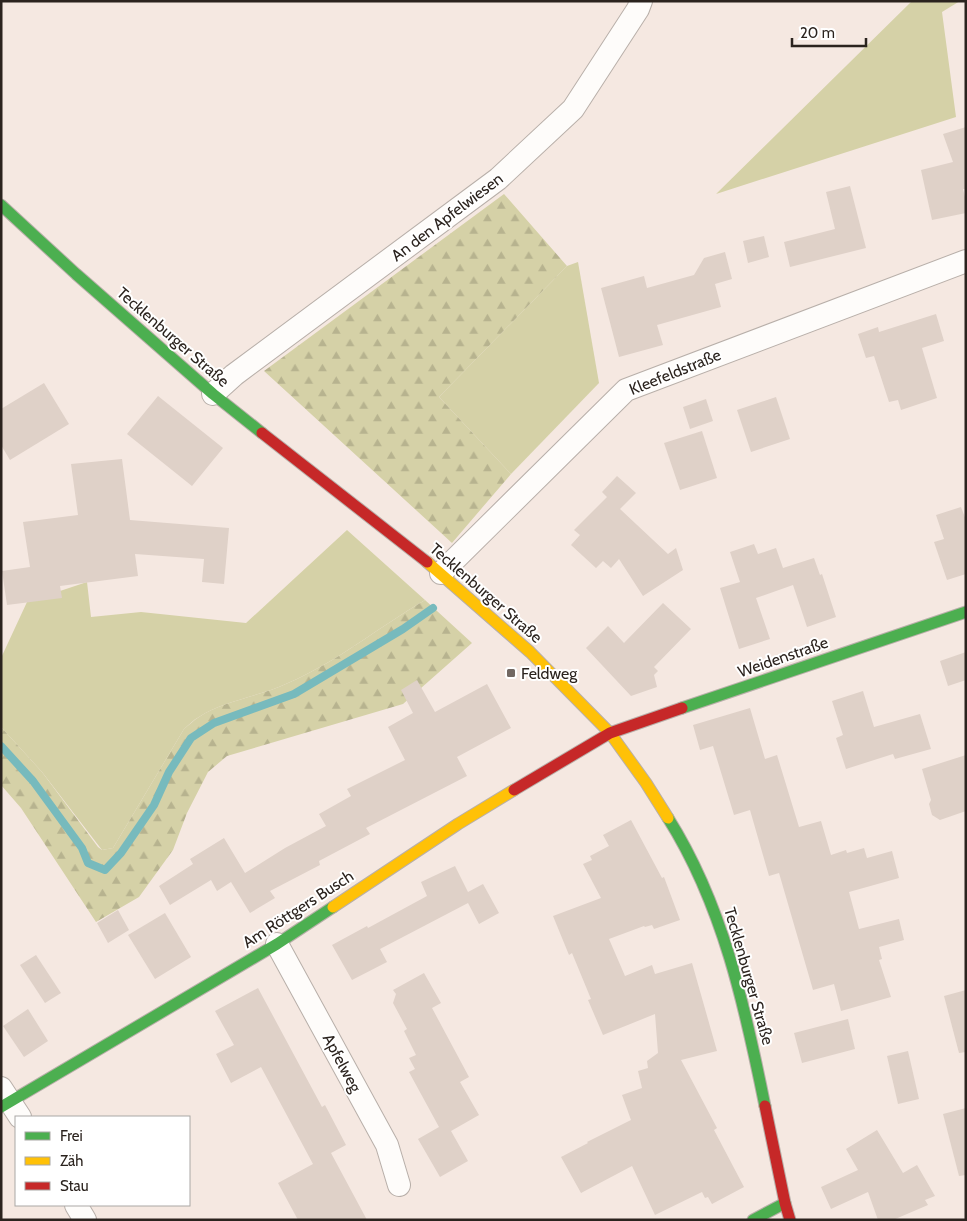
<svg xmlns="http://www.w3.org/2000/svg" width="967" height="1221" viewBox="0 0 967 1221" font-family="Cabin,sans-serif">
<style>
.grass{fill:#d5d1a7}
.forest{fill:url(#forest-firs)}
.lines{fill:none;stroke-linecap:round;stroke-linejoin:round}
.stream{stroke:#77babd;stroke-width:8}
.building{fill:#dfd1c8}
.street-casing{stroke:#b8afa9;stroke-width:24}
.fast-casing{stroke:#b8afa9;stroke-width:13}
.slow-casing{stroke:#b8afa9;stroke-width:13}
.jam-casing{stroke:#b8afa9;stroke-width:13}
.street{stroke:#fefcfa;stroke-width:22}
.fast{stroke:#4caf50;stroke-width:11}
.slow{stroke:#ffc107;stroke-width:11}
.jam{stroke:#c62828;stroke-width:11}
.poi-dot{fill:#726862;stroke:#fff;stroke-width:2}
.labels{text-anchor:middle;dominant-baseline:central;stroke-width:4;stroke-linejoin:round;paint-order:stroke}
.street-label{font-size:16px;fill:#2b231e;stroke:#fff}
.poi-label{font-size:16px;fill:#2b231e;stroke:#fff;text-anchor:start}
</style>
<defs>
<pattern id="forest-firs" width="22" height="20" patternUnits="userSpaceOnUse" patternTransform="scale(1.25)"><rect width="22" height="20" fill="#d5d1a7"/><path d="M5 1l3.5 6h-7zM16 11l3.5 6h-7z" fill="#b7b38f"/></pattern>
</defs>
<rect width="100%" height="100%" fill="#f5e8e1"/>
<g class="grass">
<path d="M912,1h48l-18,11 14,105 -240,77z"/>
<path d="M578,262l21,121 -88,91 -72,-77 128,-131z"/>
<path d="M347,530l78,70c-46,27 -88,62 -137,83 -27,13 -65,18 -89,34 -6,3 -10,8 -15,12l-71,119 -11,2 -60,-78 -41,-45v-69l26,-56 60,-20 4,35 50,-5 105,11z"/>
</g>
<g class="forest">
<path d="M504,194l63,72 -128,131 72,77 -59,69 -188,-172z"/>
<path d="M425,600l47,43 -69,61 -176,52 -19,16 -21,41 -14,37 -34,47 -43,25 -75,-114 -20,-23v-58l41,45 56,75 4,3 11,-2 71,-119c5,-4 10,-9 15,-12 24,-16 62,-21 89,-34 49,-21 91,-56 137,-83z"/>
</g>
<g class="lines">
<path class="stream" d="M1,746l32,35 49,67 6,15 17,7 16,-17 33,-48 15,-33 22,-34 23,-15 80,-29 109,-65 30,-21"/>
</g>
<g class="building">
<path d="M966,127v62h-3l3,12v12l-34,7 -11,-50 32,-8 -10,-28z"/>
<path d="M850,186l16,62 -76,19 -6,-25 51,-13 -9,-37z"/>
<path d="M764,236l5,21 -21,6 -5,-22z"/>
<path d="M725,252l7,27 -17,5 6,23 -64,18 6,20 -44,12 -18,-69 43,-12 3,12 47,-13 10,-17z"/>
<path d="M936,314l8,27 -22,7 15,50 -36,12 -3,-10 -9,2 -15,-46 -8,2 -8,-24 20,-7 1,5z"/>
<path d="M44,383l25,41 -59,36 -9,-15v-36z"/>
<path d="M158,396l65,52 -31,38 -65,-52z"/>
<path d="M776,397l14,42 -39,13 -14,-42z"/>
<path d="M706,399l7,22 -23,8 -7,-22z"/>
<path d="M702,431l15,47 -37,12 -16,-47z"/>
<path d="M122,459l8,61 99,8 -5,56 -22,-2 2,-23 -69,-5 3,22 -78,10 2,12 -55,7 -5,-34 28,-4 -7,-45 55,-7 -7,-51z"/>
<path d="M617,476l19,17 -16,16 48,45 8,-6 7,22 -40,26 -24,-37 -8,9 -8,-7 -7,7 -25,-23 9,-10 -6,-5 33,-33 -5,-5z"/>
<path d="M961,507l5,13v54l-19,6 -13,-38 10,-3 -8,-24z"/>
<path d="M754,544l4,10 18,-6 7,20 31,-10 6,17 2,-1 14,43 -29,10 -14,-42 -37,13 14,41 -31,10 -19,-61 20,-6 -10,-30z"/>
<path d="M663,603l28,26 -37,38 4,4 -4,4 3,12 -26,9 -45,-48 22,-22 16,17z"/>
<path d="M966,652v28l-18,6 -8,-25z"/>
<path d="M417,680l18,32 52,-28 24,44 -54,29 10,19 -101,52 4,6 -51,27 1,4 -50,26 5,7 -25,15 -19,-31 -14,9 -6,-11 -41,25 -11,-19 34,-22 -3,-5 34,-21 21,35 40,-25 41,-22 -7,-12 32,-18 -4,-7 58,-29 -17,-33 25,-14 -12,-23z"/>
<path d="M863,691l11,36 46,-13 11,35 -36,10 -2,-5 -47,15 -10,-31 7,-3 -11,-34z"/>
<path d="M750,708l15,51 12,-4 22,72 22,-6 10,34 15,-5 1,3 17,-5 3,10 25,-7 7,27 -50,14 10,37 40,-10 5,21 -25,7 3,12 -3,1 12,37 -50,14 -7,-27 -21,6 -34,-117 -10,3 -19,-66 -16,5 -21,-69 -13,4 -7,-25z"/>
<path d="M966,755v56l-26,9 -8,-5 -3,-11 2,-4 -9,-31z"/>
<path d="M631,820l31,58 2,-1 16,43 -26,9 -2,-4 -7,2 -1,-1 -35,13 16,37 27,-11 3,9 37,-11 25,88 -36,9 36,68 -3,2 30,57 -32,17 -4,-7 -3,1 -3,-6 -47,23 -23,-49 -51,27 -20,-36 27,-14 -1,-1 44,-22 -9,-25 20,-7 -4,-17 10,-3 -1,-7 11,-8 -3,-39 -52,21 -15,-35 3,-1 -19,-46 -3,2 -16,-39 48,-18 -18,-34 9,-4 -2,-4 19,-10 -6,-11z"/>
<path d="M455,866l13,26 15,-8 16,29 -20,11 -11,-21 -88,46 7,13 -35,18 -20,-35 35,-19 1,2 59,-32 -6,-14z"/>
<path d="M118,910l11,20 -21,13 -11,-20z"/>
<path d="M165,913l26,44 -36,22 -27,-44z"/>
<path d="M36,955l25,38 -16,10 -25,-38z"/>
<path d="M424,973l17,30 -9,5 37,69 -9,5 19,33 -28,16 17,30 -28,16 -22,-38 21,-12 -30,-55 6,-3 -6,-11 7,-3 -12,-24 3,-2 -14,-26 3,-9 -3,-4z"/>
<path d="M258,988l64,119 3,-2 21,40 -15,8 36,67h-69l-20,-37 35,-19 -52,-97 -30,16 -15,-29 18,-9 -19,-34z"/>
<path d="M966,990v62l-7,1 -15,-57z"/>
<path d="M28,1009l20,32 -24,16 -21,-31z"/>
<path d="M848,1019l7,30 -53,14 -8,-30z"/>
<path d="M908,1051l11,48 -21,5 -11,-48z"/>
<path d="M966,1108v67l-7,1 -16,-62z"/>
<path d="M877,1130l26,43 14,-8 18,31 -10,4 3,5 -35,15h-15l-10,-28 -37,17 -10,-22 37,-17 -12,-21z"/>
</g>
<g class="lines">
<g class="street-casing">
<g id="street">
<path d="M213,394l21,-19 264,-196 75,-70 65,-100 3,-8"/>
<path d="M441,573l185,-183 340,-129"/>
<path d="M277,944l110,201 12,40"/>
<path d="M1,1088l19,29"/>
<path d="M76,1205l9,15"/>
</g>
</g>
<g class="fast-casing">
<g id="fast">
<path d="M1,205l75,69 137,120 49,39"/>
<path d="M682,708l284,-96"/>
<path d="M668,818c55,87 77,189 97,288"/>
<path d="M1,1107l276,-163 56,-37"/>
<path d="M753,1220l32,-17"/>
</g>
</g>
<g class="slow-casing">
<g id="slow">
<path d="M427,562l103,90 80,81 36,50 22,35"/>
<path d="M333,907l125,-83 56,-34"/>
</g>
</g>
<g class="jam-casing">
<g id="jam">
<path d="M262,433l165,129"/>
<path d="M514,790l96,-57 72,-25"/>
<path d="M765,1106l20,97 5,17"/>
</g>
</g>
<use href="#street" class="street"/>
<use href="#fast" class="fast"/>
<use href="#slow" class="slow"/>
<use href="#jam" class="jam"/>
</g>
<rect class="poi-dot" x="506" y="668" width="10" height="10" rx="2.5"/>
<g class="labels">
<g class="street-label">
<text transform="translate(447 217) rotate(-37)">An den Apfelwiesen</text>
<text transform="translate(173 337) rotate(41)">Tecklenburger Straße</text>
<text transform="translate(675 372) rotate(-22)">Kleefeldstraße</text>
<text transform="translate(486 593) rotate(41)">Tecklenburger Straße</text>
<text transform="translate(783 657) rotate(-19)">Weidenstraße</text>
<text transform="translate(298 909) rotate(-33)">Am Röttgers Busch</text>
<text transform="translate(749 976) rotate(74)">Tecklenburger Straße</text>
<text transform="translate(342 1063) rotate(62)">Apfelweg</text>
</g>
<g class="poi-label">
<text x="521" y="673">Feldweg</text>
</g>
</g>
<rect width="967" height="1221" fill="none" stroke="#2b231e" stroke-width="5"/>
<rect x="15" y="1116" width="175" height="90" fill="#ffffff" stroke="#aaa7a5"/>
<rect x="25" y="1132" width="25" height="8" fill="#4caf50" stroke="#aaa7a5"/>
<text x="60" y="1141" font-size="15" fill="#2b231e">Frei</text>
<rect x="25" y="1157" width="25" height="8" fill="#ffc107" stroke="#aaa7a5"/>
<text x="60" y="1166" font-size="15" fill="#2b231e">Zäh</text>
<rect x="25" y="1182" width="25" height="8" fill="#c62828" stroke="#aaa7a5"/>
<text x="60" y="1191" font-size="15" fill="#2b231e">Stau</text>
<path d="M792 38v8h74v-8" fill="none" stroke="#2b231e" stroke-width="2.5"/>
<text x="800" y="38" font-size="15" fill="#2b231e" stroke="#ffffff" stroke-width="4" paint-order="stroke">20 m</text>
</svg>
